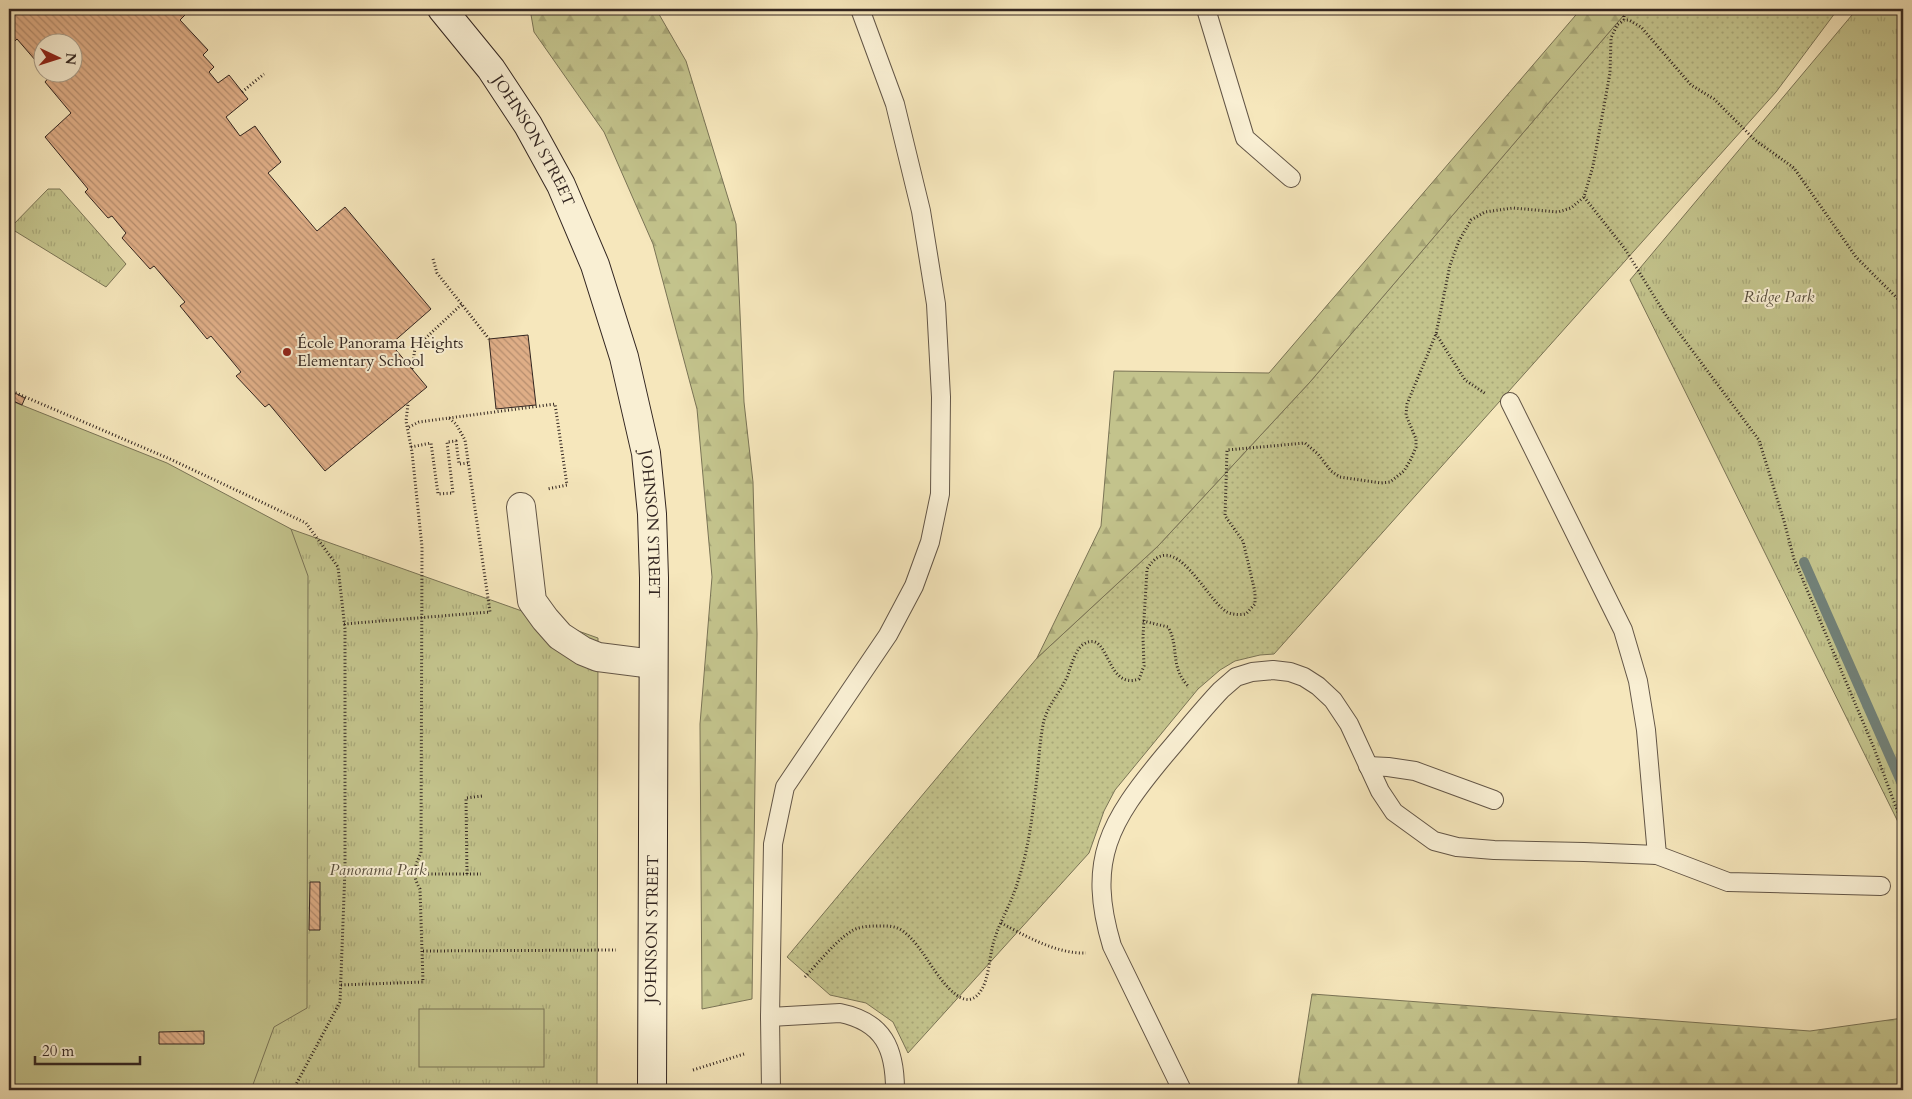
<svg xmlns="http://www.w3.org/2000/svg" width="1912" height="1099" viewBox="0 0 1912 1099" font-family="Cardo,serif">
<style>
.grass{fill:url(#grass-dots);stroke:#7a7456}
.forest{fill:url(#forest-firs);stroke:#7a7456}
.park{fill:url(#park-tufts);stroke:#7a7456}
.pitch{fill:#c3c38c;stroke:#7a7456}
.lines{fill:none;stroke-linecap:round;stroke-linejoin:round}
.stream{stroke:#728178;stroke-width:10}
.building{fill:url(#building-back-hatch);stroke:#322520}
.lane-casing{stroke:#635647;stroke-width:20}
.street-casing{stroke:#635647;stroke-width:30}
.secondary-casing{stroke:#322520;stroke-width:30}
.path{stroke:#322520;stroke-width:3;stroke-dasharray:1 2.5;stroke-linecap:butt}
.lane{stroke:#f9efd3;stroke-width:18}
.street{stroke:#f9efd3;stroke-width:28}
.secondary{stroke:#f9efd3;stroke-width:28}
.poi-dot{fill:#8f2418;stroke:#f9efd3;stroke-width:2}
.labels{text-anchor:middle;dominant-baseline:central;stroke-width:4;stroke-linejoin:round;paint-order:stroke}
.street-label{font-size:16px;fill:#322520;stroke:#f9efd3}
.park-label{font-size:16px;font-style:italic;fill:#564c3b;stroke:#f9efd3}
.poi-label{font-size:16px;fill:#322520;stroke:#f9efd3;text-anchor:start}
</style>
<defs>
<pattern id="grass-dots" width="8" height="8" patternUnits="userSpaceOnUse" patternTransform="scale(1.25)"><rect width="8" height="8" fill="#c3c38c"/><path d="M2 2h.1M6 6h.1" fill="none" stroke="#a8a778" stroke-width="1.8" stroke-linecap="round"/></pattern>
<pattern id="forest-firs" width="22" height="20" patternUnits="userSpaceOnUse" patternTransform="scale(1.25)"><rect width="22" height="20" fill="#c3c38c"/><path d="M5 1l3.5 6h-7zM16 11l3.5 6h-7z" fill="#a8a778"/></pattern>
<pattern id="park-tufts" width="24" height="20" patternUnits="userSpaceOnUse" patternTransform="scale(1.25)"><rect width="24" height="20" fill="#c3c38c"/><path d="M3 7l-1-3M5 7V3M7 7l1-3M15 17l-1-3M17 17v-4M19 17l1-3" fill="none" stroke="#a8a778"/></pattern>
<pattern id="building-back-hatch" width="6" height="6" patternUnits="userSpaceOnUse" patternTransform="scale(1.25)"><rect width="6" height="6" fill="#dfae87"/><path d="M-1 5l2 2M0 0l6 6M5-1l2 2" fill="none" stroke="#b58d6e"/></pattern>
</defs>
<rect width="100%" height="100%" fill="#f6e7bc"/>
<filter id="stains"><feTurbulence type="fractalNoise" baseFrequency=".004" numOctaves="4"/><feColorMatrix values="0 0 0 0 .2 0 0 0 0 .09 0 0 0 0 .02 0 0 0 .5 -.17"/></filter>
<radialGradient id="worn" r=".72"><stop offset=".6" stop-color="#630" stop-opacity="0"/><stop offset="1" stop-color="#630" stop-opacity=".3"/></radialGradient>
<path class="grass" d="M1629,9h209l-62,83 -502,562 -14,1 -25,6 -15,9 -22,19 -83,101 -11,21 -15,42 -181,200 -15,-31 -27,-19 -36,-8 -43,-38 250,-299 121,-112 152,-164z"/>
<g class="forest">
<path d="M530,9h126l30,52 50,163 8,178 9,80 4,152 -5,365 -50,10 -2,-285 12,-147 -15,-168 -44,-165 -49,-112 -70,-100z"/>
<path d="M1581,9h48l-319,373 -152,164 -121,112 64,-132 13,-155 155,2z"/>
<path d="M1312,994l498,37 93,-13v72h-606z"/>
</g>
<g class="park">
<path d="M1857,9h46v823l-273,-552z"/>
<path d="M48,189h12l66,75 -20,23 -96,-59z"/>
<path d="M271,522l327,116 -1,452h-588v-243z"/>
</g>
<g class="pitch">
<path d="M9,400l158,63 124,66 17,47 -1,432 -33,19 -23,63h-223l-19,-6z"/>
<rect x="419" y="1009" width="125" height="58"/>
</g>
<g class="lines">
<path class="stream" d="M1804,562l99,224"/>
</g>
<g class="building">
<path d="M9,9h173l4,5 -6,6 28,30 -5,5 11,12 -5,5 9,11 11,-8 19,24 -22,18 14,19 15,-10 26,36 -13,11 49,58 28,-24 86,102 -40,35 36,43 -102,84 -56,-67 -4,3 -29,-31 5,-4 -30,-36 -4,3 -27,-33 5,-4 -31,-36 -4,3 -28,-31 4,-5 -14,-17 -4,2 -23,-26 3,-3 -43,-52 26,-24 -26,-31 5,-6 -3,-4h25v-30h-30v26l-25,-29 -3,3 -5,-5z"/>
<path d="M528,335l8,70 -40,4 -7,-70z"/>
<path d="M9,390l16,8 -3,7 -13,-6z"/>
<path d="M310,882h10v48h-11z"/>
<path d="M204,1031v13h-45v-12z"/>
</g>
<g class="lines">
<g class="lane-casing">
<g id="lane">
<path d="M1206,9l39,129 46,40"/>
<path d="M1510,402l113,228 15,51 8,49 11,125"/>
<path d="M1368,766l20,1 27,4 79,29"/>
<path d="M770,1017l70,-4c44,9 55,36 55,77"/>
<path d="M771,1090l-1,-73 3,-173 12,-57 103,-152 26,-49 16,-44 10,-48 1,-97 -5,-93 -15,-93 -26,-107 -35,-95"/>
<path d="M1182,1090l-70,-144c-26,-86 -2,-125 52,-190 19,-22 37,-45 57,-66l15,-13 16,-5 21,-2 17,2 14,5 14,9 15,14 16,24 31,67 14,21 40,29 23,6 37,3 90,2 73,3 71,27 153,4"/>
</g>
</g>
<g class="street-casing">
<path id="street" d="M521,507l11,94 13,18 15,17 23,15 15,6 55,7"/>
</g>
<g class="secondary-casing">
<g id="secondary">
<path id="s1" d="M442,9l49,60 37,56 33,60 34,80 29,92 22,96 6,61 2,64 -2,512"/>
</g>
</g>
<g class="path">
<path d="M1624,9v11"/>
<path d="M242,92l22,-18"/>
<path d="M1584,197l41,52 40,65 94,126 25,81 10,38 80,189 29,78"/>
<path d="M433,259l4,14 52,66"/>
<path d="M1436,334l29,46 21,14"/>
<path d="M412,369l3,-21 47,-44"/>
<path d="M9,390l161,69 136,64 32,44 7,62v240l-5,133 -47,88"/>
<path d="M449,418l106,-14 12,81 -20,4"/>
<path d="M411,447l20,-4 7,51 15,-1 -6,-51 9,-1 3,23 9,-1"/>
<path d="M1143,621l25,6c12,21 1,38 20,59"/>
<path d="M344,624l146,-12 -25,-172 -9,-16 -7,-6 -30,4 -12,6"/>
<path d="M1897,809l6,-3"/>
<path d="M414,874h67"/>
<path d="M467,874l-1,-76 16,-2"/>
<path d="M1001,923c25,13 55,31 85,30"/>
<path d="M423,951l193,-1"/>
<path d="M805,977c12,-13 30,-35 45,-45 7,-5 17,-6 26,-6 10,0 20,-1 28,6 7,5 13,13 18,20 10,13 39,67 58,40 9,-12 9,-33 13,-48 6,-22 19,-41 25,-63 11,-33 15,-70 19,-104 2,-19 3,-39 7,-57 5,-16 16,-28 23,-43 4,-10 8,-28 17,-33 26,-16 21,47 55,35l5,-13 -1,-29 4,-68c27,-44 59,31 80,43 6,3 13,3 19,2l9,-10v-12l-12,-51 -18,-25 2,-66 78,-7 13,11 13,17 9,6 41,6 9,-1 14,-11 7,-12 5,-12v-8l-10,-24 1,-11 29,-70 14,-69 9,-24 12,-21 14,-8 28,-4 45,4 13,-4 13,-11 9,-31 17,-93 1,-35 6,-13 7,-5h5l12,7 50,58 23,14 41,41 39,28 62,89 47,47"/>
<path d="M341,985l82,-3 -3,-93c-8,-14 -6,-22 1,-36l1,-306 -10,-95 -6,-31 2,-17"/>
<path d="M693,1070l51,-16"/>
<path d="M9,1084l19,6"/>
</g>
<use href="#lane" class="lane"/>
<use href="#street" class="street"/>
<use href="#secondary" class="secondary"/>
</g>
<circle class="poi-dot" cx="287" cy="352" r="5"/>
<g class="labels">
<g class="street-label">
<text stroke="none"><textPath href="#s1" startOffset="161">JOHNSON STREET</textPath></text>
<text stroke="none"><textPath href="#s1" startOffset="566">JOHNSON STREET</textPath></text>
<text transform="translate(652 929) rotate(-89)">JOHNSON STREET</text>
</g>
<g class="park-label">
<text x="1779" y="297">Ridge Park</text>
<text x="378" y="870">Panorama Park</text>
</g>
<g class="poi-label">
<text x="297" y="343">École Panorama Heights<tspan x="297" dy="18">Elementary School</tspan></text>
</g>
</g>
<rect width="1912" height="1099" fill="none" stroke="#f6e7bc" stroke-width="30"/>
<rect x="10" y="10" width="1892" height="1079" fill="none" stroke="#322520" stroke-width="2.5"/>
<rect x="15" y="15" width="1882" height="1069" fill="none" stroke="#322520"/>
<g transform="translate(58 58) rotate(94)"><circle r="24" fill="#f9efd3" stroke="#a99e8b"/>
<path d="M0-4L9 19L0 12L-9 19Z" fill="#8f2418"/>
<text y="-8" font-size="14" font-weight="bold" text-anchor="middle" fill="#322520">N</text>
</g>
<path d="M35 1056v8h105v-8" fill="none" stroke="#322520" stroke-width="2.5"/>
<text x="42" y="1056" font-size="15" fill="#322520" stroke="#f9efd3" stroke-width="4" paint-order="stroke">20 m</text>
<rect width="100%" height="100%" filter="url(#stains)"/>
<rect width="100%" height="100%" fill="url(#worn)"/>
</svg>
